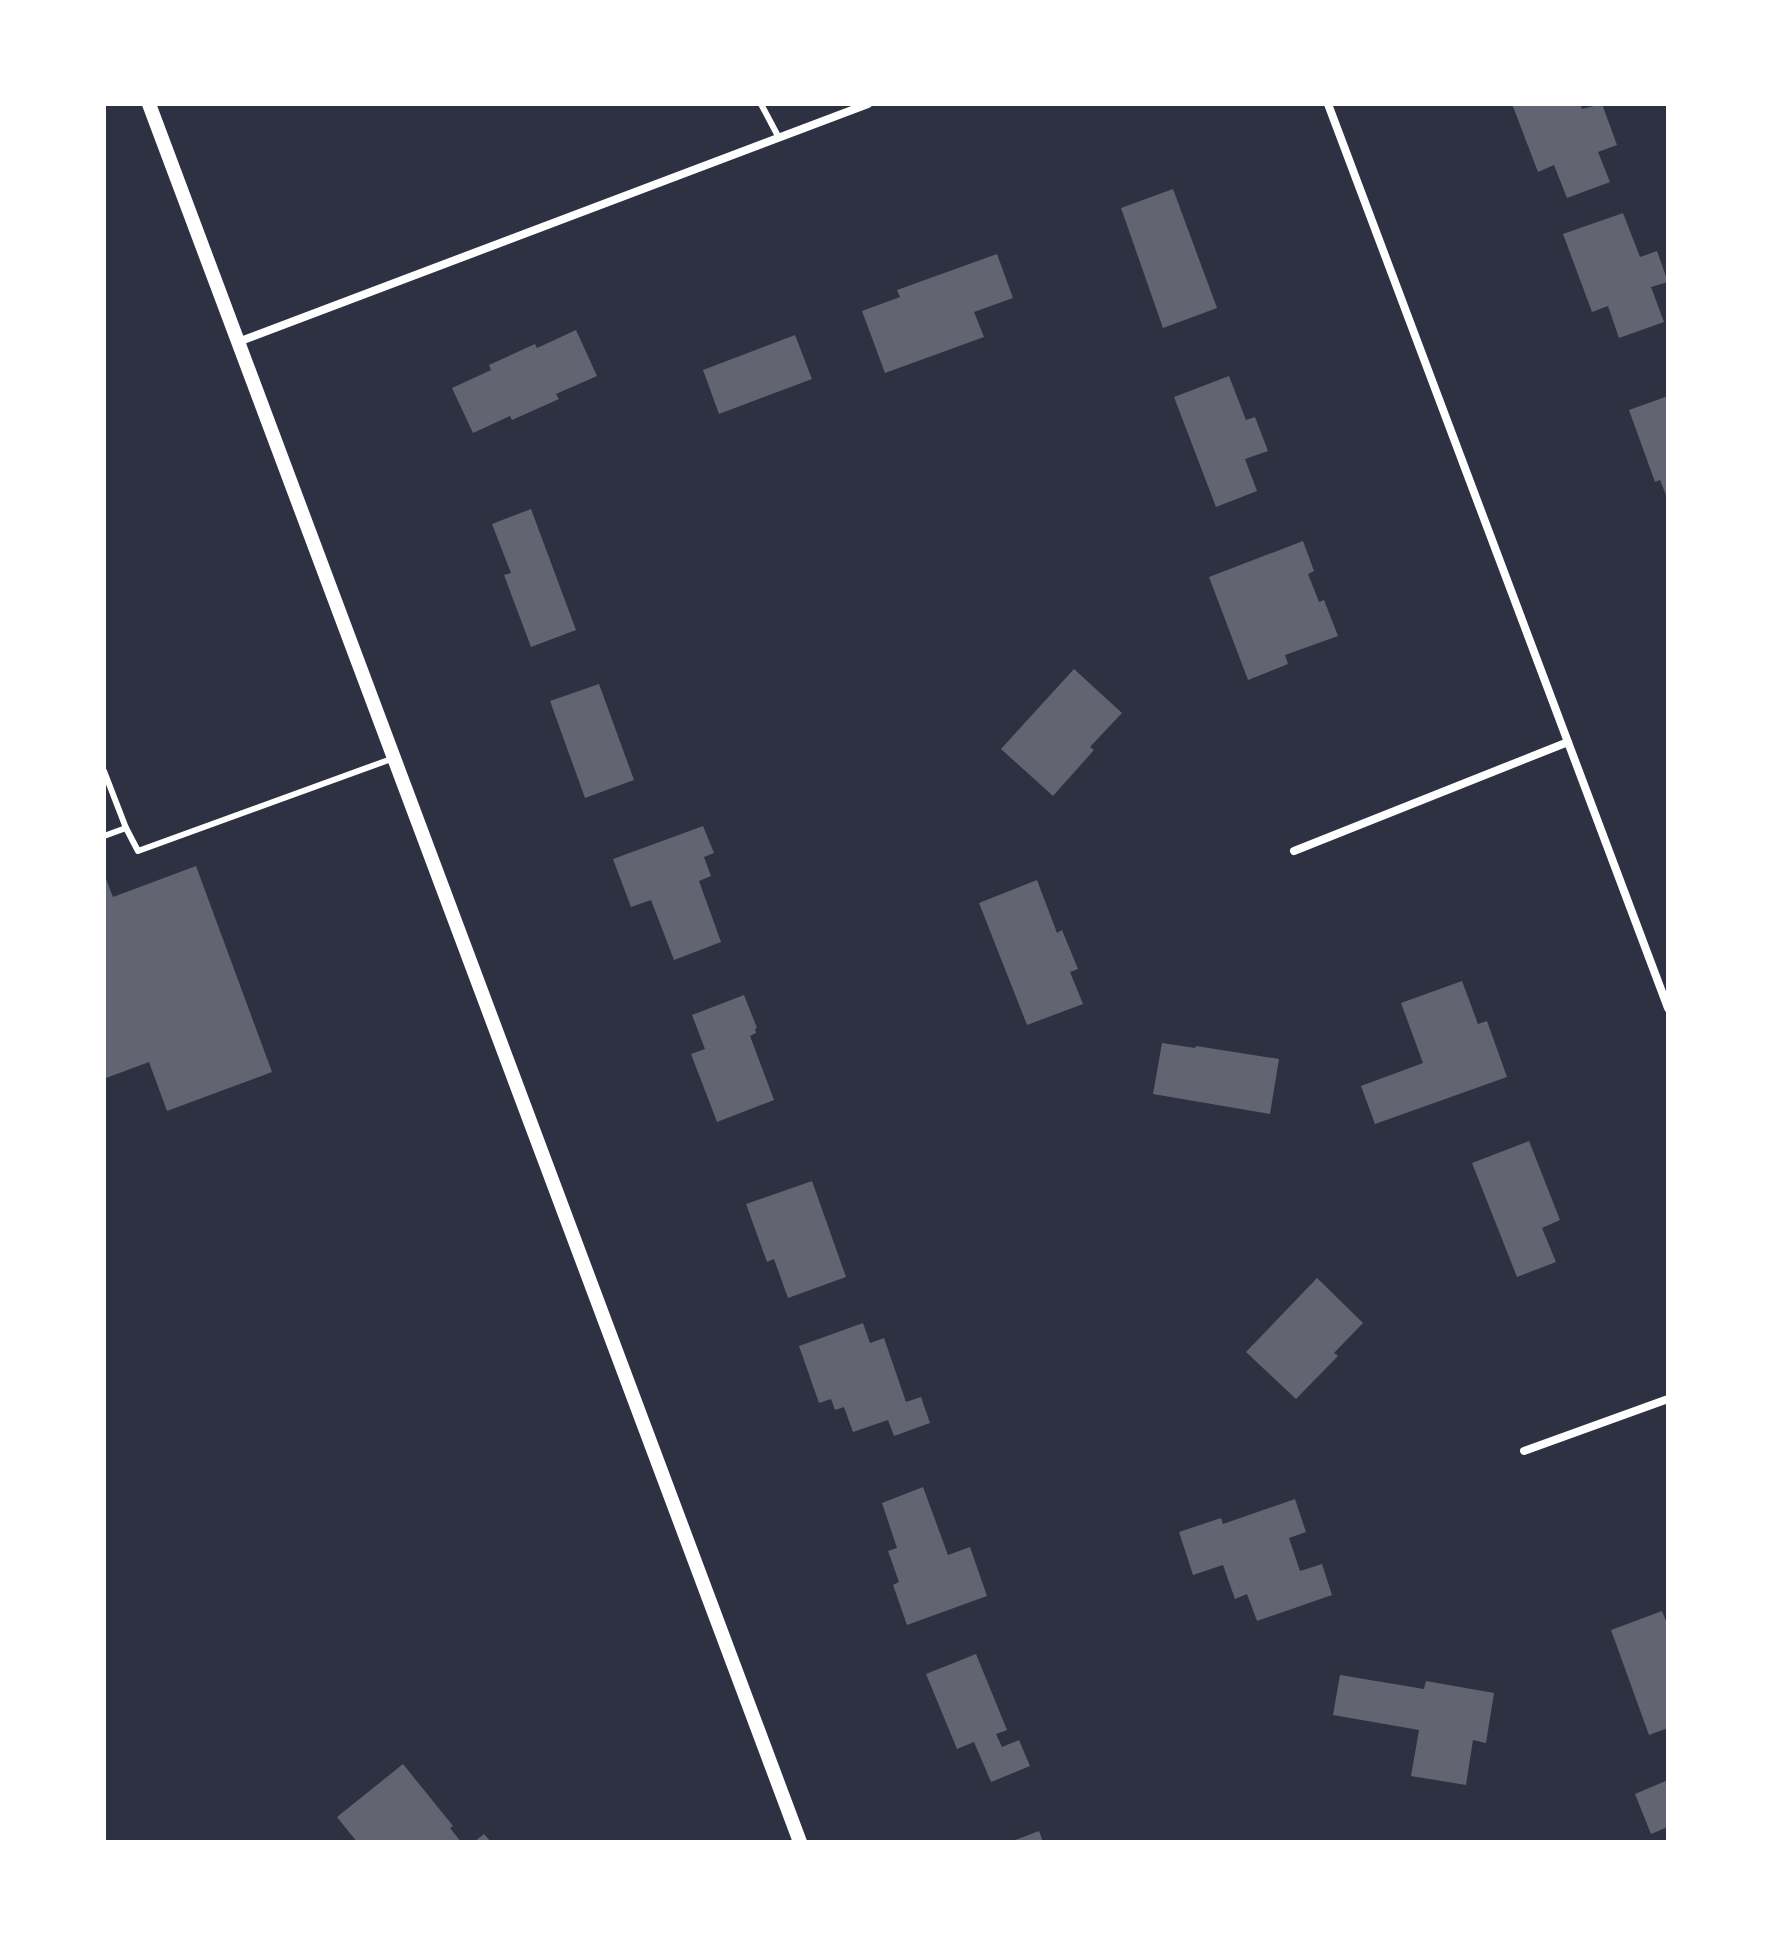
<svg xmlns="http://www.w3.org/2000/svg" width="1772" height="1946" viewBox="0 0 1772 1946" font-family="Lato,sans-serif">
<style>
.building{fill:#626471}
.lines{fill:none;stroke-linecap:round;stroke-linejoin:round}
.service{stroke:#fff;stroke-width:6}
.minor{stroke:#fff;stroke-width:8}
.tertiary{stroke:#fff;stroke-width:14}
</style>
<rect width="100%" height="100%" fill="#2d3142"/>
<g class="building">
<path d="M1512,104h68l2,5 20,-5 15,41 -19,7 12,30 -43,16 -13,-33 -16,7z"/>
<path d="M1173,189l44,119 -54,20 -42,-120z"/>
<path d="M1623,213l17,44 17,-6 11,31 -17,5 13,35 -45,16 -11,-32 -16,6 -29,-78z"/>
<path d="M997,254l16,44 -39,14 10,25 -99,36 -23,-62 38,-14 -3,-7z"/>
<path d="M576,330l21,46 -41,18 3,5 -47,21 -2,-4 -37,17 -21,-45 39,-18 -2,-5 46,-21 2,4z"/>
<path d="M795,335l17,44 -93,35 -16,-44z"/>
<path d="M1229,376l17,44 9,-3 13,34 -23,8 12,32 -41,16 -42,-110z"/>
<path d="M1668,396v104l-8,-20 -5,2 -26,-72z"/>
<path d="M531,509l45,121 -45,17 -27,-72 7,-2 -19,-49z"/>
<path d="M1303,541l11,30 -6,3 11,28 5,-2 14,36 -53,19 3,9 -40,16 -39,-103z"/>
<path d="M1074,669l48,44 -32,34 4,3 -41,46 -52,-47z"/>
<path d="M599,684l35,96 -49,18 -35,-97z"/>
<path d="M703,826l11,27 -10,4 7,19 -12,5 22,61 -47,18 -23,-60 -20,7 -18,-48z"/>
<path d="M196,866l76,206 -105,39 -18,-49 -43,16 -2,-5v-199l9,23z"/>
<path d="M1037,880l20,53 5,-3 16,39 -8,3 13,32 -56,21 -48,-122z"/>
<path d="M1462,981l16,43 9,-3 20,56 -132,47 -14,-38 62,-23 -22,-60z"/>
<path d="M744,995l13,33 -2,1 1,4 -6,3 24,64 -57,22 -26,-68 14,-5 -13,-34z"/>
<path d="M1162,1043l33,5 1,-2 83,13 -9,55 -117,-20z"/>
<path d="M1529,1141l31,79 -18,8 14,34 -39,15 -45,-114z"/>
<path d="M812,1181l34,96 -58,21 -14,-39 -7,3 -21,-58z"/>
<path d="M1317,1278l46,45 -29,30 4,3 -42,43 -50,-47z"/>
<path d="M863,1323l7,20 14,-5 22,64 15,-5 9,26 -36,13 -6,-16 -35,12 -9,-25 -9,3 -4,-11 -12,4 -20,-57z"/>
<path d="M923,1487l25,68 22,-8 17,49 -80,29 -14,-40 6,-3 -11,-31 9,-3 -15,-45z"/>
<path d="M1295,1499l11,33 -17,6 11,33 22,-7 10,31 -75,26 -10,-27 -12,5 -12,-34 -30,10 -14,-43 42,-14 2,6z"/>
<path d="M1662,1611l6,15v102l-19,7 -38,-105z"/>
<path d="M976,1654l31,76 -11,4 6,13 17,-7 11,26 -39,16 -17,-40 -17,7 -31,-75z"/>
<path d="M1340,1675l84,14 2,-8 68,12 -8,50 -13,-3 -7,45 -55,-9 8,-46 -86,-15z"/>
<path d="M403,1764l50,62 -3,2 11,14h-104l-20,-25z"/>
<path d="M1668,1780v47l-17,7 -16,-40z"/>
<path d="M1039,1831l4,11h-33z"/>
<path d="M484,1834l7,8h-17z"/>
</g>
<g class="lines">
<g class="service">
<path d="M761,104l18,34"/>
<path d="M104,771l22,57 12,23 256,-93"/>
<path d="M104,836l22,-8"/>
</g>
<g class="minor">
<path d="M1328,104l340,904"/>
<path d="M238,342l630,-238"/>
<path d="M1294,851l274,-109"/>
<path d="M1524,1451l144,-52"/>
</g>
<path class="tertiary" d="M149,104l651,1738"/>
</g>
<rect width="1772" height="1946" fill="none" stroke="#ffffff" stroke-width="212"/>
</svg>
